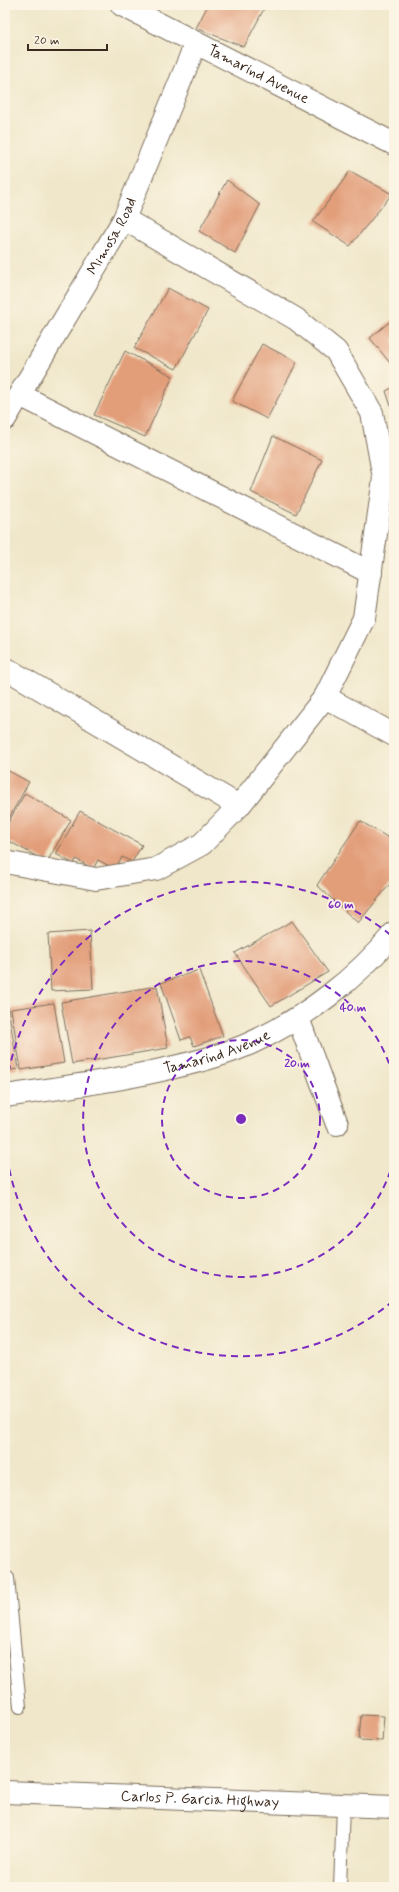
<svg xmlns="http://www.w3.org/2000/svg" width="399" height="1892" viewBox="0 0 399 1892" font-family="Mynerve,sans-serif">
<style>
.building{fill:#e29d79}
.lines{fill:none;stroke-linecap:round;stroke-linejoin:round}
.lane-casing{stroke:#7a6c5a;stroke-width:14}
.street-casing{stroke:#7a6c5a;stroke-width:24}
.highway-casing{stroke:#7a6c5a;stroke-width:24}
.lane{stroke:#fff;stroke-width:12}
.street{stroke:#fff;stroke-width:22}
.highway{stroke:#fff;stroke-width:22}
.ring{fill:none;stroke:#7b2cbf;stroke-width:2;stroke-dasharray:7 5}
.labels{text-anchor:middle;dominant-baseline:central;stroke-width:3.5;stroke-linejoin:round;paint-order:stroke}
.street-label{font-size:15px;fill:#3b2a1e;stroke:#fcf5e5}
.centre{fill:#7b2cbf;stroke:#fcf5e5;stroke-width:2}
.ring-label{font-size:12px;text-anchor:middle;font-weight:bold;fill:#7b2cbf;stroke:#fcf5e5;stroke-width:3.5;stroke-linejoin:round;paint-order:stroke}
</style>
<rect width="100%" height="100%" fill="#fcf5e5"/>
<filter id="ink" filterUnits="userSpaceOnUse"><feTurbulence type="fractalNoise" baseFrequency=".025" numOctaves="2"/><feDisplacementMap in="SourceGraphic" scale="8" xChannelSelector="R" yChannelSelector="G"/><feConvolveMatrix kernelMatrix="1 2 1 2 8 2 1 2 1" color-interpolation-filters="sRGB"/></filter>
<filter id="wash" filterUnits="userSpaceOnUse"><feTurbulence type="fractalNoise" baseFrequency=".012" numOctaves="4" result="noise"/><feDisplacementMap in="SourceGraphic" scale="16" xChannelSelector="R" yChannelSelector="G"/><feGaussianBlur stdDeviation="0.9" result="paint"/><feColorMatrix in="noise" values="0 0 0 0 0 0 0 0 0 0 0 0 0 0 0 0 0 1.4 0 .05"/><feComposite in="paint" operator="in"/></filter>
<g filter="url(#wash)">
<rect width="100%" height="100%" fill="#f0e7ca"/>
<g id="blocks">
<g class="building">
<path d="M208,5h58l-22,42 -48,-19z"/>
<path d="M350,171l42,23 -42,52 -37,-24z"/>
<path d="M227,180l33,25 -25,48 -36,-22z"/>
<path d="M168,288l40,22 -32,59 -42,-21z"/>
<path d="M394,318v50l-24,-30z"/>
<path d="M262,344l35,18 -30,57 -35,-18z"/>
<path d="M125,351l48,25 -28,61 -51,-22z"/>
<path d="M394,387v28l-8,-24z"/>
<path d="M273,436l49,24 -26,54 -45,-22z"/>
<path d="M5,769l24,13 -24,43z"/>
<path d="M25,793l46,27 -24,42 -42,-23v-11z"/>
<path d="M80,811l62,34 -10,17 -10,-5 -7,12 -17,-9 -5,9 -17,-10 -2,5 -18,-10z"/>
<path d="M360,821l34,20v38l-36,44 -41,-38z"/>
<path d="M292,921l36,51 -57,34 -36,-53z"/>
<path d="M90,931l3,58 -42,2 -3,-57z"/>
<path d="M199,970l24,66 -29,10 -4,-9 -9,3 -20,-57z"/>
<path d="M157,986l11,62 -96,16 -11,-62z"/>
<path d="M54,1003l10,60 -43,7 -10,-61z"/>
<path d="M5,1007h3l10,62 -13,2z"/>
<path d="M361,1715l23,1 -2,25 -23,-1z"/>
</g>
</g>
</g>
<g filter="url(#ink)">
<use href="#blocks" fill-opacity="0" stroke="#7a6c5a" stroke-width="1"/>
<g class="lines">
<g class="lane-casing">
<g id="lane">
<path d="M5,1578h3l12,129"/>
<path d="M340,1887l3,-81"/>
</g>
</g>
<g class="street-casing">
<g id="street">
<path id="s1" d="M122,5l272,139"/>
<path d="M20,395l351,178"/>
<path id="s2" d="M5,419l119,-200 72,-176"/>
<path d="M5,668l234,138"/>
<path d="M325,697l69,38"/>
<path d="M5,862l91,17 60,-10 46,-25 37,-38 86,-109 39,-79 20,-140 -12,-65 -36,-62 -40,-32 -172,-100"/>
<path d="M298,1018l39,106"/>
<path id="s3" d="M5,1096c55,-8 110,-15 165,-28 27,-6 55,-13 81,-25 53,-24 106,-65 143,-110"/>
</g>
</g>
<g class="highway-casing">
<g id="highway">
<path id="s4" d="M5,1792l389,15"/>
</g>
</g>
<use href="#lane" class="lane"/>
<use href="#street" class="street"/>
<use href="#highway" class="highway"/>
</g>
</g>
<g class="ring">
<circle cx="241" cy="1119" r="79"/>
<path d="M394 1159A158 158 0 1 1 394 1079"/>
<path d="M393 1301A237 237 0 0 1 5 1142M5 1096A237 237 0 0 1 393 937"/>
</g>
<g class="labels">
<g class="street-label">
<text stroke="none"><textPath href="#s1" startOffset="153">Tamarind Avenue</textPath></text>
<text stroke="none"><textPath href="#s2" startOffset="212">Mimosa Road</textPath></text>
<text stroke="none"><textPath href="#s3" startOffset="217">Tamarind Avenue</textPath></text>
<text stroke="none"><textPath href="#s4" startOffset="195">Carlos P. Garcia Highway</textPath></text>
</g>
</g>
<circle cx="241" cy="1119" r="6" class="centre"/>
<g class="ring-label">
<text x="341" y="908">60 m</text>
<text x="353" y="1011">40 m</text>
<text x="297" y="1067">20 m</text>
</g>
<rect width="399" height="1892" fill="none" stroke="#fcf5e5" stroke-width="20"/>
<path d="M28 44v6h79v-6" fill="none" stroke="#3b2a1e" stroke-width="2"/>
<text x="34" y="44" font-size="12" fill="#3b2a1e" stroke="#fcf5e5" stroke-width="3" paint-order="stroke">20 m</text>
</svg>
